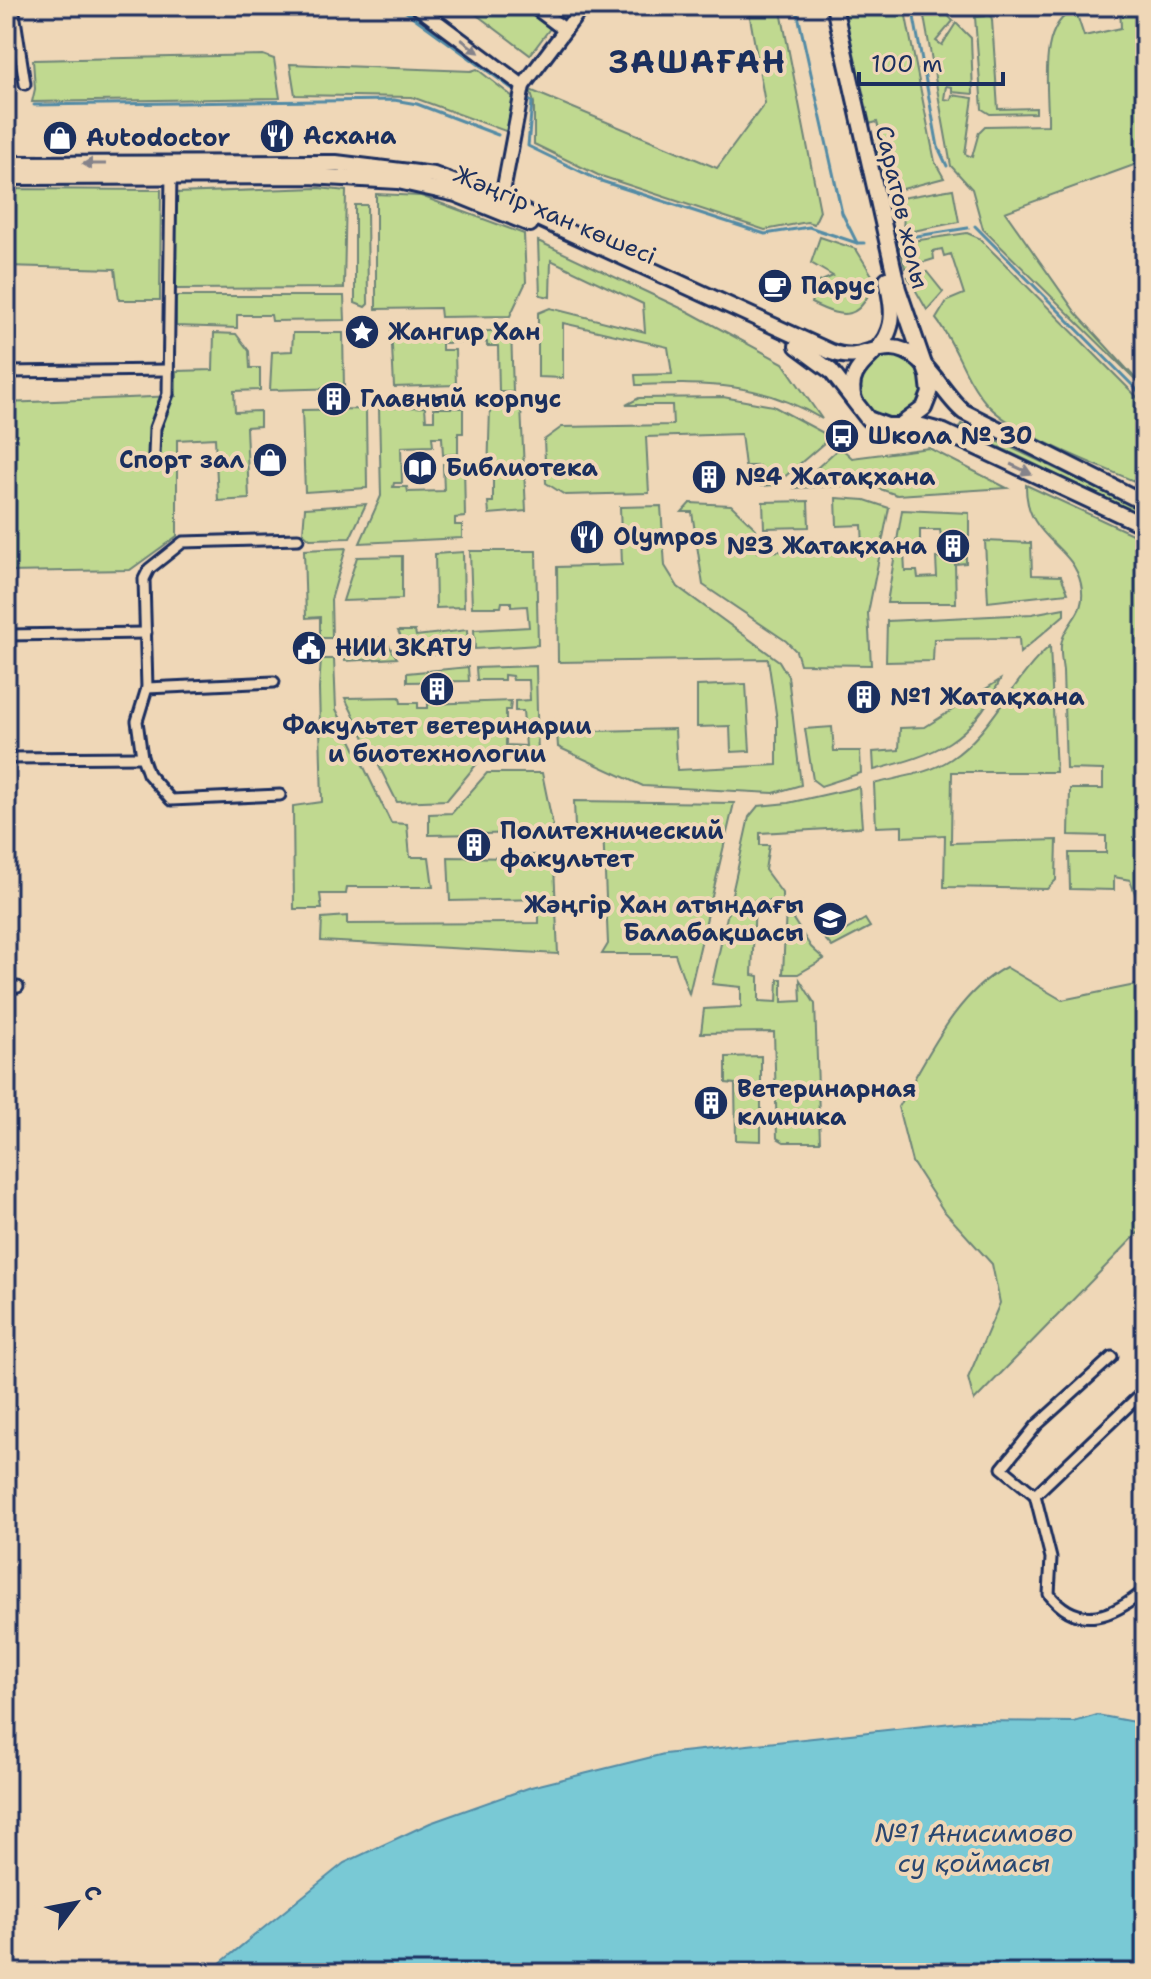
<svg xmlns="http://www.w3.org/2000/svg" width="1151" height="1979" viewBox="0 0 1151 1979" font-family="'Shantell Sans',sans-serif">
<style>
.green{fill:#c0d990;stroke:#6e8477;stroke-width:2}
.water{fill:#79c9d5;stroke:#538ba5;stroke-width:2}
.lines{fill:none;stroke-linecap:round;stroke-linejoin:round}
.stream{stroke:#538ba5;stroke-width:3}
.minor-casing{stroke:#1b2f5e;stroke-width:15}
.secondary-casing{stroke:#1b2f5e;stroke-width:18}
.primary-casing{stroke:#1b2f5e;stroke-width:20}
.minor{stroke:#efd7b7;stroke-width:9}
.secondary{stroke:#efd7b7;stroke-width:12}
.primary{stroke:#efd7b7;stroke-width:14}
.oneway{fill:#85838a}
.labels{text-anchor:middle;dominant-baseline:central;stroke-width:8;stroke-linejoin:round;paint-order:stroke}
.poi-label{font-size:24px;font-weight:bold;fill:#1b2f5e;stroke:#efd7b7;text-anchor:start}
.street-label{font-size:24px;fill:#1b2f5e;stroke:#efd7b7}
.water-label{font-size:26px;font-style:italic;fill:#294670;stroke:#efd7b7}
.district-label{font-size:32px;font-weight:bold;letter-spacing:2px;fill:#1b2f5e;stroke:#efd7b7}
</style>
<rect width="100%" height="100%" fill="#efd7b7"/>
<filter id="ink" filterUnits="userSpaceOnUse"><feTurbulence type="fractalNoise" baseFrequency=".0125" numOctaves="2"/><feDisplacementMap in="SourceGraphic" scale="16" xChannelSelector="R" yChannelSelector="G"/><feConvolveMatrix kernelMatrix="1 2 1 2 8 2 1 2 1" color-interpolation-filters="sRGB"/></filter>
<g filter="url(#ink)">
<g class="green">
<path d="M465,6h61l25,21 -21,28z"/>
<path d="M748,6h32l40,205 -6,13 -7,-2 -42,8 -167,-55 -64,-31v-41l-4,-13 187,78 48,-65z"/>
<path d="M841,6h63l31,156 9,16 -45,12 -15,-14 -8,-24 8,-2 -7,-28 -8,2z"/>
<path d="M931,6h9l13,15 -17,20 6,4 14,-22 15,15 2,56 -21,-2v-5l-6,-1 -2,13 7,1 1,-5 21,3 -8,56 7,3 7,-25 6,-6 63,-1c1,-35 -12,-98 27,-116l9,27 37,-8 -1,-22h25v155l-140,51 71,101 69,76 -162,-160 -11,-40 -21,-23 -28,-155z"/>
<path d="M983,6h6l3,14 6,89 38,-1v5l-46,1 -8,-5 -7,-92 10,-1z"/>
<path d="M263,55l11,4 6,39 -248,4 3,-13 -2,-29z"/>
<path d="M290,64l181,7 6,-2 36,28 -5,35 -96,-35 -117,-2z"/>
<path d="M319,188l27,3 -2,97 -168,1 -1,-96z"/>
<path d="M6,189l155,1 -1,110h-41l-4,-31 -109,-3z"/>
<path d="M953,189l6,33 -56,11 1,-21 -3,-14z"/>
<path d="M376,194l45,2 103,38 2,48 -16,34 -69,1 -1,-9 -64,1z"/>
<path d="M355,205h12l1,99 -3,3 -10,-4z"/>
<path d="M967,233l12,5 166,167v81c-43,-20 -129,-49 -159,-83 -22,-25 -29,-58 -50,-84l11,-18 17,-7 -13,-40 -7,2 -2,-7 -9,2 1,8 -29,9 -6,-25z"/>
<path d="M820,237l36,12 19,31c-15,39 -28,41 -64,23l6,-20 16,-7 -22,-13z"/>
<path d="M538,241l151,71 94,51 39,56c-64,-38 -114,-36 -186,-34l-1,-10 37,-1 -4,-27 -105,-24v55l-25,-1v-64l12,-5 95,24 -2,-28 -92,-44 -1,37 -10,-2z"/>
<path d="M927,272l16,20 -16,18 -19,-33z"/>
<path d="M344,296l1,24 -73,1 -1,-6h-34v13l-61,-2v-30z"/>
<path d="M391,326l52,7 68,-3 2,62h-14l-1,-46h-11v-4l-45,1v7h13l1,35 -62,2z"/>
<path d="M214,333l22,1 13,17 1,17h10v22l-26,1 1,21 25,-1v15l-14,1 3,72 -31,2 -3,-63 -38,2v96l-47,34 -124,2v-169l170,-7v-25l37,-1z"/>
<path d="M293,333h50l1,55 -74,2 2,-38 20,-1z"/>
<circle cx="892" cy="387" r="31"/>
<path d="M723,397l50,9 58,31 -56,48 -14,1 -2,-20h-14l-4,-32 -95,3 3,56 -84,2 -19,-12 -2,-43 18,-13 111,-2 -1,-20h-46l13,-7z"/>
<path d="M425,407l1,13h8v-12h29v25h-5v21l-15,1 -1,-18h-10l1,9 -32,1 1,36h-8l-1,4h14l1,5 36,-1 -1,-27 21,-1 1,54 -10,1v7h7v13l-102,5 21,-47 -2,-88z"/>
<path d="M521,407l5,104 -37,3 -1,-12h5v-26l-5,-1 2,-67z"/>
<path d="M366,409l1,79 -62,4 -3,-82z"/>
<path d="M961,424l184,87v6l-186,-89z"/>
<path d="M840,447l12,11 77,-10 78,40 -110,7 -28,-10 -74,3z"/>
<path d="M1026,485l119,55v380l-15,-40 -16,-3v13l-44,-1 -1,-36h37v-17l-37,-1 1,-46h33v-19l-37,-1c-1,-33 -2,-66 -3,-98 -1,-9 -4,-23 -1,-31 7,-22 25,-27 19,-56 -9,-41 -56,-45 -55,-99z"/>
<path d="M836,498l29,2 24,8 -21,105 3,52 -71,-1 -4,-13 -10,-10 -83,-56 -11,-73h-10l8,-9 41,2 25,24 2,23 105,-4 -1,-23 -25,1z"/>
<path d="M808,501l1,26 -45,1 -1,-26z"/>
<path d="M366,504l-16,34 -40,1 -7,-6 2,-25z"/>
<path d="M661,506l4,60 13,21 101,74 9,15 13,109 -27,8 -131,-7 -85,-39 -1,-15 118,-3 2,41 100,-5v-45l-9,-61 -210,3 -1,-95 65,-2 -2,-58z"/>
<path d="M902,510l67,3v23h-28l-1,-6h-20v21l-16,1 1,19h12l1,7 19,-1 -1,-19 30,-1v6l-11,1 1,39h-69z"/>
<path d="M985,541l46,2 1,32 29,1 7,17 -80,9z"/>
<path d="M346,548l-15,52 1,38h-12v-21l-14,1 -2,-68z"/>
<path d="M470,551h66l2,94 -63,4 -1,-19 55,-3 -2,-21 -16,1v-5h-9l-1,5h-29z"/>
<path d="M463,552l1,55 -28,1 -1,-54z"/>
<path d="M402,556v43l-59,2 14,-44z"/>
<path d="M1064,608v7l-44,38 -1,-15 -85,1 -1,22 -47,1 1,-41 145,-7z"/>
<path d="M467,630l1,23 -58,3 -12,-25h17l1,5z"/>
<path d="M384,638l13,20 -52,3 -1,-22z"/>
<path d="M1050,646l6,126h-104l-1,71 106,-3 -1,40 -9,9 -103,-2 1,-52 -43,2v-11l-26,1 -2,-43c25,-7 55,-10 77,-25 42,-28 61,-80 99,-113z"/>
<path d="M321,659h13l2,50 55,114 16,1 3,33h19l4,30h-86l-1,7h-26l2,15h-28l-1,-103 29,-4 -3,-113z"/>
<path d="M536,666l2,93 -58,1 -33,40 -50,2 -52,-104 55,-1 1,6h17v5h10v-4l83,-3 -1,9h-4v35l20,1 -3,-35h-8v-10l15,-1 -1,-20h-16l-1,-4 -8,-1v5h-27l-1,-12z"/>
<path d="M468,667l1,14 -62,1v-9z"/>
<path d="M1000,680c-29,62 -64,74 -126,90l-1,-18 26,-2 1,-22 25,-1z"/>
<path d="M746,684l4,67 -19,1 -1,-26 -33,1v-41z"/>
<path d="M832,727l2,24h26l1,22 -40,13 -8,-6 -8,-51z"/>
<path d="M487,773h55l11,53 -15,7 -109,2v-21l23,-1z"/>
<path d="M859,787l3,40 -102,6v12h9l-4,25 17,23v9l-27,-2 -3,75 7,1v25l18,1 1,-23h4v23l19,-1 -1,-21 15,24 5,138h-36l-7,-4 -3,-106 -73,1 3,-24 37,-2v-20l-29,-3 37,-167 9,-11 30,-3z"/>
<path d="M574,801l160,2 -45,191 -14,-40h-73l6,-10 -5,-116h-28z"/>
<path d="M518,855h21v11h15l4,88 -237,-13 1,-23 25,-2v8l192,-1v-24l-89,2 -2,-44 69,1z"/>
<path d="M786,908l25,39 13,12 -26,15h-15z"/>
<path d="M822,915l14,21 29,-17 5,8 -38,20 -21,-24z"/>
<path d="M1006,967l56,33 83,-17v243l-171,175 -6,-23 32,-75 -8,-39 -49,-54 -31,-48 -14,-55c29,-48 57,-113 108,-140z"/>
<path d="M761,1056v85l-25,-1 -1,-56 -9,-1v-26z"/>
</g>
<path class="water" d="M1097,1715l48,9v249h-937l136,-110 86,-40 101,-36 133,-33 306,-33 104,1z"/>
<g class="lines">
<g class="stream">
<path d="M398,6l116,84"/>
<path d="M545,6l18,14"/>
<path d="M796,6l46,207 15,30h7"/>
<path d="M912,6l26,141 9,19"/>
<path d="M527,99l5,3 -4,44 70,34 167,54 44,-7 48,16"/>
<path d="M6,105h4"/>
<path d="M34,105l360,-5 23,4 81,31"/>
<path d="M975,226l170,172"/>
<path d="M904,238l64,-10"/>
</g>
<g class="minor-casing">
<g id="minor">
<path d="M13,6l12,78"/>
<path d="M6,372l162,-2"/>
<path d="M154,455l1,-27 13,-34 3,-222"/>
<path d="M6,635l140,-2"/>
<path d="M147,688l127,-6"/>
<path d="M6,758l136,-1"/>
<path d="M280,795l-109,5 -23,-26 -6,-17 -5,-36 10,-33 -3,-109 5,-10 34,-27 115,-3"/>
<path d="M6,988l12,-1"/>
<path d="M1112,1357l-75,68 -35,43 33,27 16,63 -2,36c30,38 65,22 96,-4"/>
<path d="M1035,1495l110,-105"/>
</g>
</g>
<g class="secondary-casing">
<g id="secondary">
<path d="M416,6l107,80"/>
<path d="M533,6l32,24"/>
<path d="M500,208l23,-122 60,-80"/>
</g>
</g>
<g class="primary-casing">
<g id="primary">
<path d="M834,6l64,283 30,87 2,17 -6,15 -23,17"/>
<path d="M6,164l330,-1 98,12 51,19 346,158c28,10 36,-4 60,-4 33,0 50,46 73,64l181,91"/>
<path d="M6,177l303,-1 89,5 58,13 74,30"/>
<path d="M797,346l34,25 37,48 19,7h35l22,6 201,94"/>
<path d="M854,400c-10,-37 26,-41 35,-70 6,-16 1,-34 -2,-51"/>
</g>
</g>
<use href="#minor" class="minor"/>
<use href="#secondary" class="secondary"/>
<use href="#primary" class="primary"/>
</g>
<defs><path id="oneway-solid" d="M-6-.8H1V-3.2L6.5 0L1 3.2V.8H-6Z" transform="scale(2)"/></defs>
<g class="oneway">
<use href="#oneway-solid" transform="translate(470 46) rotate(37)"/>
<use href="#oneway-solid" transform="translate(94 164) rotate(-180)"/>
<use href="#oneway-solid" transform="translate(1021 469) rotate(25)"/>
</g>
</g>
<defs>
<g id="restaurant-disc" transform="scale(1.8)"><circle r="9.5" fill="#1b2f5e" stroke="#efd7b7"/><path d="M-5-6h1v4h1v-4h1v4h1v-4h1v5L-1.5 .5V6h-2V.5L-5-1ZM5-6V6H3V1.5H1.5Q1.5-4 5-6Z" fill="#fff"/></g>
<g id="shop-disc" transform="scale(1.8)"><circle r="9.5" fill="#1b2f5e" stroke="#efd7b7"/><path d="M-5-2.5h2.3a2.7 3.5 0 0 1 5.4 0H5L5.5 6h-11ZM-1.5-2.5h3a1.5 2.3 0 0 0-3 0Z" fill="#fff"/></g>
<g id="cafe-disc" transform="scale(1.8)"><circle r="9.5" fill="#1b2f5e" stroke="#efd7b7"/><path d="M-5.5-4.5H6V0H3Q3 3.5 0 3.5H-2.5Q-5.5 3.5-5.5 0ZM3-3.2v2h1.7v-2ZM-6 4.5H4V6H-6Z" fill="#fff"/></g>
<g id="sight-disc" transform="scale(1.8)"><circle r="9.5" fill="#1b2f5e" stroke="#efd7b7"/><path d="M0-6L1.8-2.2L6-1.7L2.9 1.2L3.7 5.4L0 3.3L-3.7 5.4L-2.9 1.2L-6-1.7L-1.8-2.2Z" fill="#fff"/></g>
<g id="building-disc" transform="scale(1.8)"><circle r="9.5" fill="#1b2f5e" stroke="#efd7b7"/><path d="M-4-6H4V6H1V3H-1V6H-4ZM-2.5-4.3h1.7v1.8h-1.7ZM.8-4.3h1.7v1.8H.8ZM-2.5-1h1.7V.8h-1.7ZM.8-1h1.7V.8H.8Z" fill="#fff"/></g>
<g id="bus-disc" transform="scale(1.8)"><circle r="9.5" fill="#1b2f5e" stroke="#efd7b7"/><path d="M-5-6H5V4H4V6H2V4H-2V6H-4V4H-5ZM-3.5-4V0h7V-4ZM-3.5 1.2v1.5H-2V1.2ZM2 1.2v1.5H3.5V1.2Z" fill="#fff"/></g>
<g id="library-disc" transform="scale(1.8)"><circle r="9.5" fill="#1b2f5e" stroke="#efd7b7"/><path d="M-6-4Q-3-5.5-.7-3.5V5Q-3 3-6 4ZM6-4Q3-5.5 .7-3.5V5Q3 3 6 4Z" fill="#fff"/></g>
<g id="civic-disc" transform="scale(1.8)"><circle r="9.5" fill="#1b2f5e" stroke="#efd7b7"/><path d="M-.6-6.5H3V-4.5H.6V-3L4-1V1h2V6H-6V1h2V-1L-.6-3ZM-1.2 2.5V6h2.4V2.5Z" fill="#fff"/></g>
<g id="school-disc" transform="scale(1.8)"><circle r="9.5" fill="#1b2f5e" stroke="#efd7b7"/><path d="M0-5L7-2L0 1L-7-2ZM-4 1L0 2.5L4 1V4Q0 6-4 4Z" fill="#fff"/></g>
</defs>
<g fill-rule="evenodd">
<use href="#restaurant-disc" x="277" y="136"/>
<use href="#shop-disc" x="60" y="138"/>
<use href="#cafe-disc" x="775" y="286"/>
<use href="#sight-disc" x="362" y="332"/>
<use href="#building-disc" x="334" y="399"/>
<use href="#bus-disc" x="842" y="436"/>
<use href="#shop-disc" x="270" y="460"/>
<use href="#library-disc" x="420" y="468"/>
<use href="#building-disc" x="709" y="477"/>
<use href="#restaurant-disc" x="587" y="537"/>
<use href="#building-disc" x="953" y="546"/>
<use href="#civic-disc" x="309" y="648"/>
<use href="#building-disc" x="437" y="689"/>
<use href="#building-disc" x="864" y="697"/>
<use href="#building-disc" x="474" y="845"/>
<use href="#school-disc" x="830" y="919"/>
<use href="#building-disc" x="711" y="1103"/>
</g>
<g class="labels">
<g class="poi-label">
<text x="303" y="136">Асхана</text>
<text x="86" y="138">Autodoctor</text>
<text x="801" y="286">Парус</text>
<text x="388" y="332">Жангир Хан</text>
<text x="360" y="399">Главный корпус</text>
<text x="868" y="436">Школа № 30</text>
<text x="244" y="460" text-anchor="end">Спорт зал</text>
<text x="446" y="468">Библиотека</text>
<text x="735" y="477">№4 Жатақхана</text>
<text x="613" y="537">Olympos</text>
<text x="927" y="546" text-anchor="end">№3 Жатақхана</text>
<text x="335" y="648">НИИ ЗКАТУ</text>
<text x="890" y="697">№1 Жатақхана</text>
<text x="437" y="726" text-anchor="middle">Факультет ветеринарии<tspan x="437" dy="28">и биотехнологии</tspan></text>
<text x="500" y="831">Политехнический<tspan x="500" dy="28">факультет</tspan></text>
<text x="804" y="905" text-anchor="end">Жәңгір Хан атындағы<tspan x="804" dy="28">Балабақшасы</tspan></text>
<text x="737" y="1089">Ветеринарная<tspan x="737" dy="28">клиника</tspan></text>
</g>
<g class="street-label">
<text transform="translate(902 207) rotate(77)">Саратов жолы</text>
<text transform="translate(555 215) rotate(23)">Жәңгір хан көшесі</text>
</g>
<g class="water-label">
<text x="974" y="1832">№1 Анисимово<tspan x="974" dy="30">су қоймасы</tspan></text>
</g>
<g class="district-label">
<text x="698" y="61">ЗАШАҒАН</text>
</g>
</g>
<rect width="1151" height="1979" fill="none" stroke="#efd7b7" stroke-width="32"/>
<rect x="16" y="16" width="1119" height="1947" fill="none" stroke="#1b2f5e" stroke-width="3" filter="url(#ink)"/>
<g transform="translate(76 1903) rotate(58)" stroke="#efd7b7" stroke-width="6" paint-order="stroke">
<path d="M0-6L14 30L0 20L-14 30Z" fill="#1b2f5e"/>
<text y="-12" font-size="22" font-weight="bold" text-anchor="middle" fill="#1b2f5e">С</text>
</g>
<path d="M859 72v12h144v-12" fill="none" stroke="#1b2f5e" stroke-width="4"/>
<text x="871" y="72" font-size="24" fill="#1b2f5e" stroke="#efd7b7" stroke-width="6" paint-order="stroke">100 m</text>
</svg>
